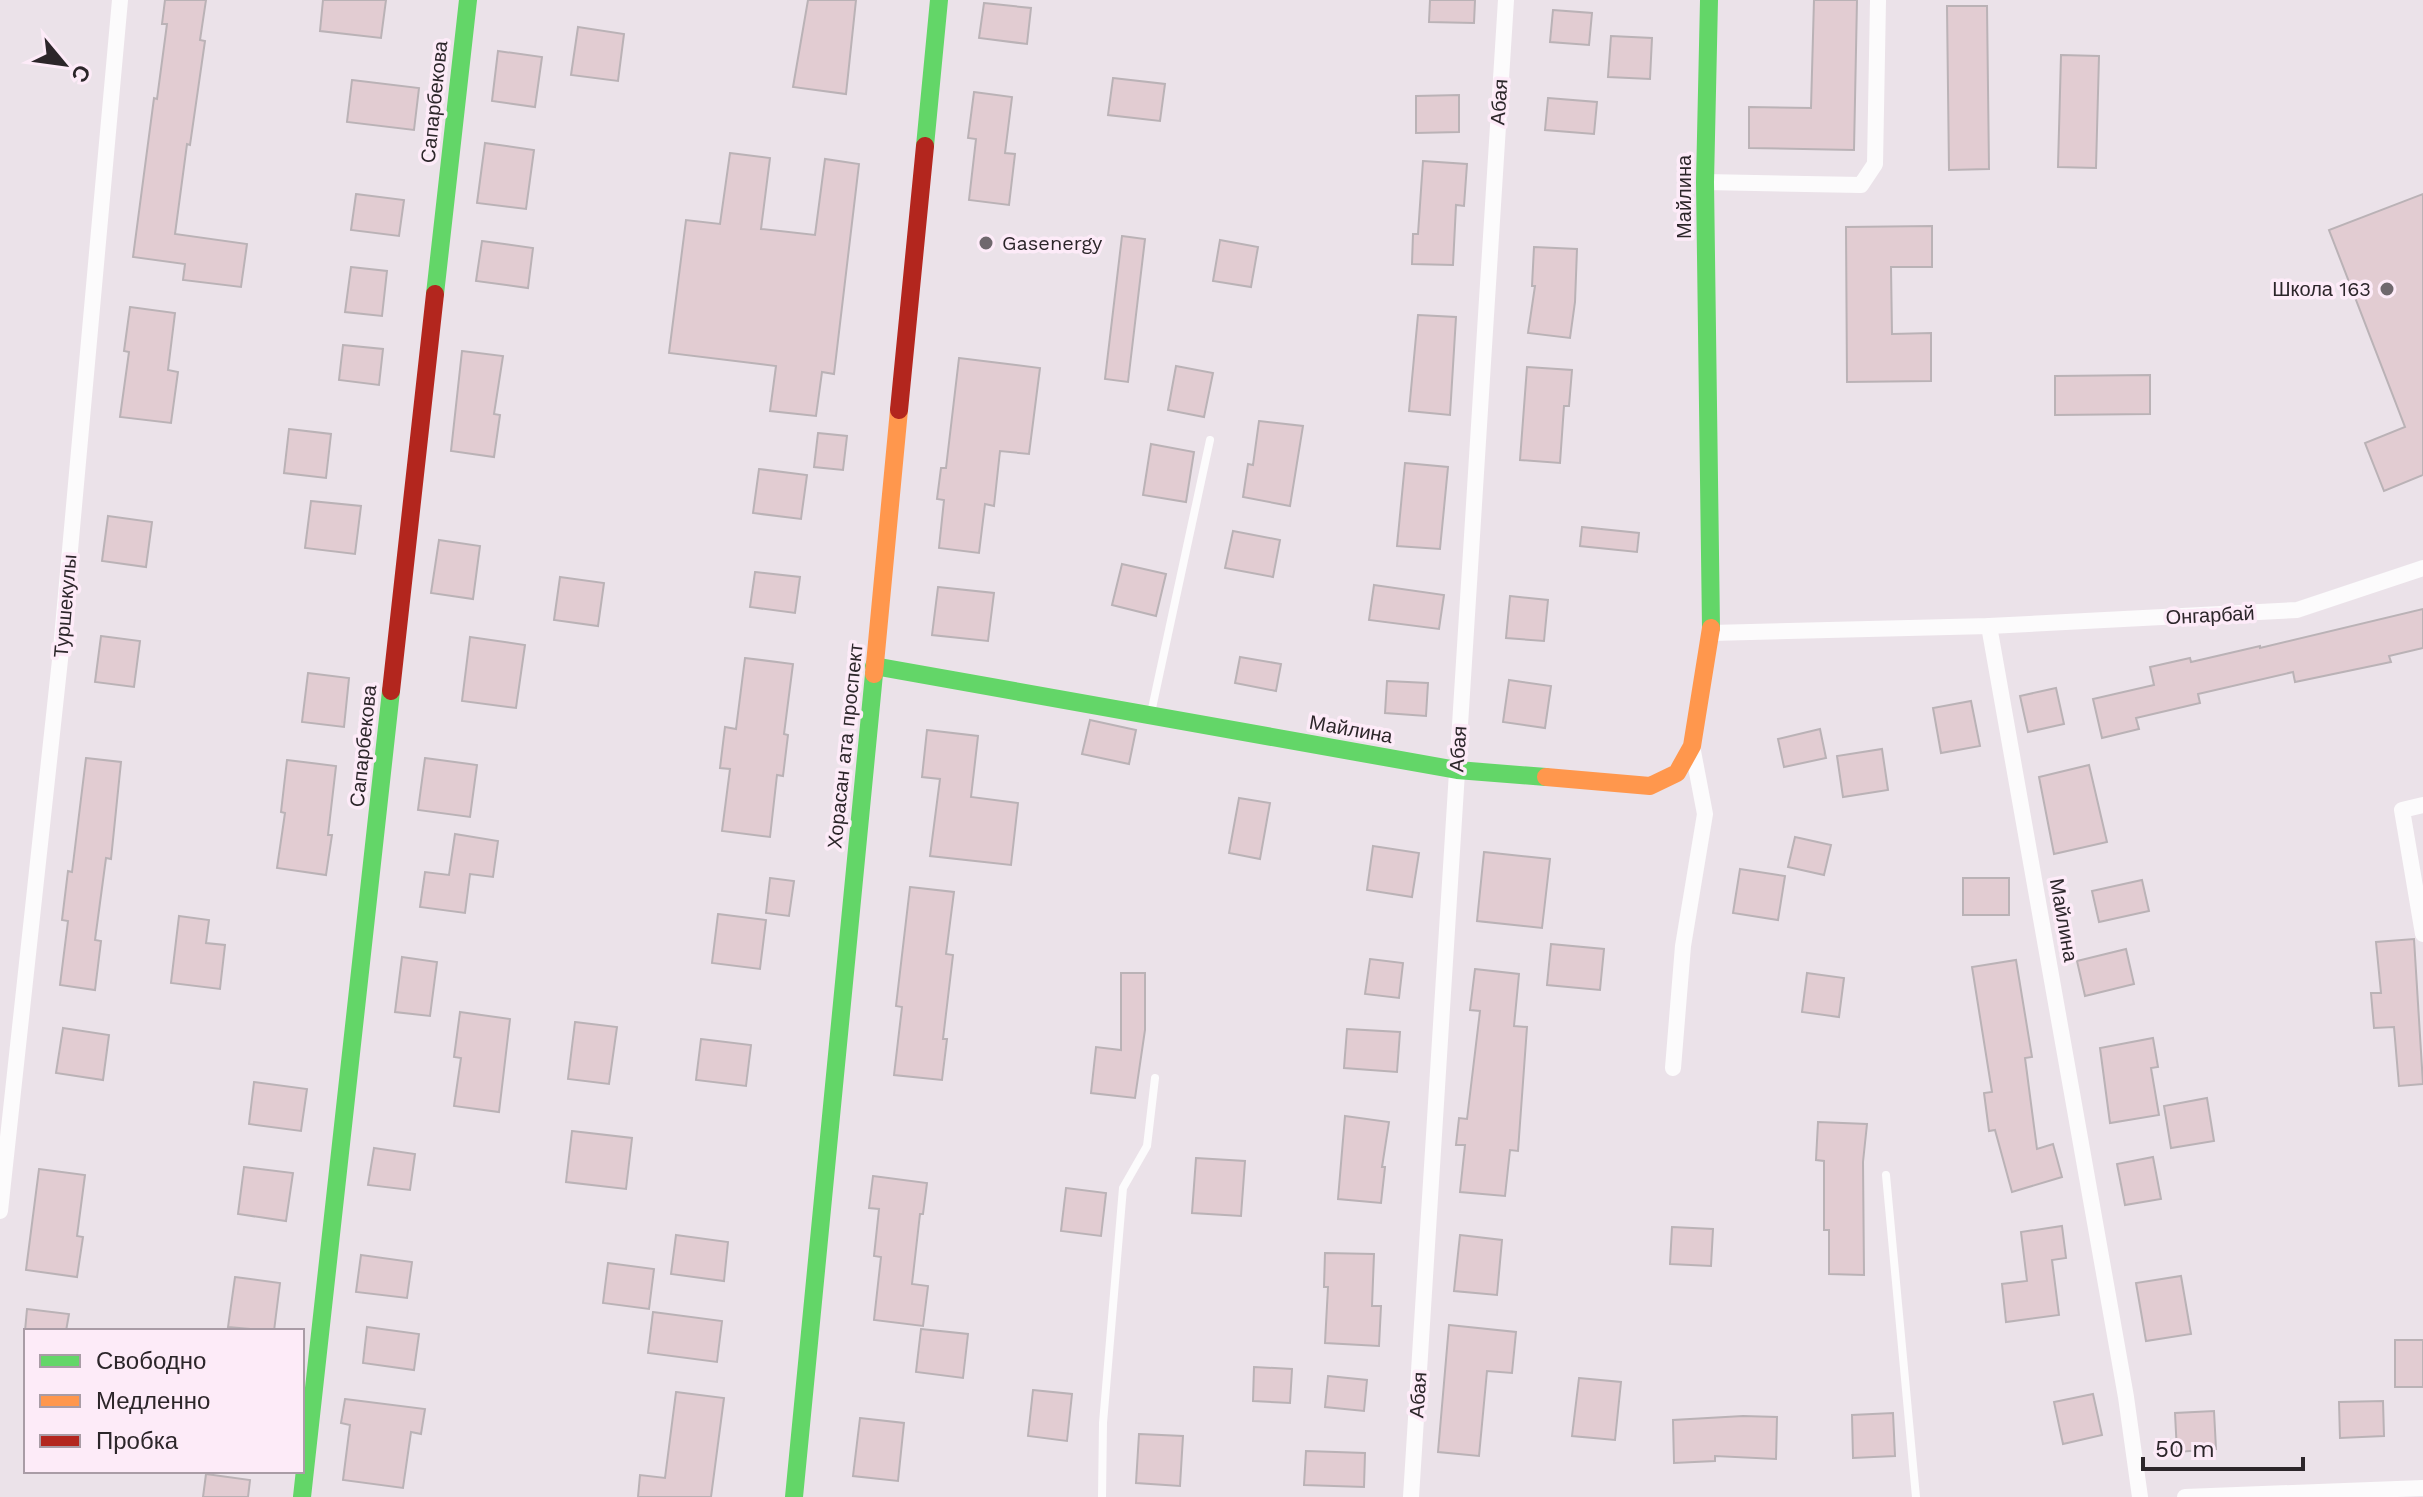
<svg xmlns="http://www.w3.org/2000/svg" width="2423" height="1497" viewBox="0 0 2423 1497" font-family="'Work Sans',sans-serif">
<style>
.building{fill:#e2ccd2;stroke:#bab2b6;stroke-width:2}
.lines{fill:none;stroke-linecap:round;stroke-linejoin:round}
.lane{stroke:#fcfbfc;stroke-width:8}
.street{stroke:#fcfbfc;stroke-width:16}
.fast{stroke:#63d668;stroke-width:18}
.slow{stroke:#ff974d;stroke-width:18}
.jam{stroke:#b3261e;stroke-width:18}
.poi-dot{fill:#6f686d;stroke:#fdebf8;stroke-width:3}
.labels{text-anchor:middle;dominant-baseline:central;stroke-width:7;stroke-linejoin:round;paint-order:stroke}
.street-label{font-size:20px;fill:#2c262a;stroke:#fdebf8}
.poi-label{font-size:20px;fill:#2c262a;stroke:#fdebf8;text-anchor:start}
</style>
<rect width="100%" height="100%" fill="#ebe2e9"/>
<g class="building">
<path d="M165,0h41l-6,40 5,1 -15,104 -3,-1 -12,90 72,10 -6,43 -58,-7 2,-16 -52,-7 21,-159 3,1 10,-75h-5z"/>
<path d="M323,0h63l-5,38 -61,-7z"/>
<path d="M808,0h48l-10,94 -53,-7z"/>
<path d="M1430,0h45l-1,23 -45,-1z"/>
<path d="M1814,0h43l-3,150 -105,-2v-41l62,1z"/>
<path d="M984,3l47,5 -4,36 -48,-6z"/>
<path d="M1947,6h40l2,163 -40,1z"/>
<path d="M1553,10l39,3 -3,32 -39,-3z"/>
<path d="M578,27l46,7 -6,47 -47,-6z"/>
<path d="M1611,36l41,2 -2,41 -42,-2z"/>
<path d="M498,51l44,6 -7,50 -43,-6z"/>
<path d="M2061,55l38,1 -3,112 -38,-1z"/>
<path d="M1113,78l52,6 -5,37 -52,-6z"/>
<path d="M352,80l67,8 -5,42 -67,-8z"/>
<path d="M974,92l38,5 -7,56 10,1 -6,51 -40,-5 7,-61 -8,-1z"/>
<path d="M1459,95v37l-43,1v-37z"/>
<path d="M1548,98l49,4 -3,32 -49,-4z"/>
<path d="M485,143l49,7 -8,59 -49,-6z"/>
<path d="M730,153l40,5 -9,71 54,6 10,-76 34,5 -25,210 -12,-2 -6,44 -46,-5 6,-45 -107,-13 17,-133 34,4z"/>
<path d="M1423,161l44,3 -3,42 -8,-1 -3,60 -41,-1 1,-30h5z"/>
<path d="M356,194l48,6 -5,36 -48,-6z"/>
<path d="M2423,194v281l-39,16 -19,-48 40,-16 -76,-197z"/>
<path d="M1932,226v41h-41l1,67 39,-1v48l-84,1 -1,-155z"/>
<path d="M1122,236l23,3 -17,143 -23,-3z"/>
<path d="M1220,240l38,7 -7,40 -38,-6z"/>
<path d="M482,241l51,7 -5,40 -52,-7z"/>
<path d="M1534,247l43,2 -2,53 -5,36 -42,-5 7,-47h-3z"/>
<path d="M351,267l36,4 -5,45 -37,-4z"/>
<path d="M130,307l45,6 -7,57 10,2 -7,51 -51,-6 9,-65 -5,-1z"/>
<path d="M1418,315l38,2 -6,98 -41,-4z"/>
<path d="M343,345l40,4 -4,36 -40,-5z"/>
<path d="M462,351l41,5 -9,58 6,1 -6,42 -43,-6z"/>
<path d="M959,358l81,10 -11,86 -29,-3 -6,55 -9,-2 -6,49 -40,-5 5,-48 -7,-1 4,-31h5z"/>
<path d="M1176,366l37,7 -9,44 -36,-7z"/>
<path d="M1527,367l45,3 -3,36h-5l-4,57 -40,-3z"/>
<path d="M2150,375v39l-95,1v-39z"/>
<path d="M1259,421l44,5 -13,80 -47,-9 5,-33 5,1z"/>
<path d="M289,429l42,5 -5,44 -42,-5z"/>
<path d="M818,433l29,3 -4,34 -29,-3z"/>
<path d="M1151,444l43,8 -8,50 -43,-7z"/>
<path d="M1405,463l43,4 -8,82 -43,-3z"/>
<path d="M759,469l48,6 -6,44 -48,-6z"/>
<path d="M311,501l50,5 -6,48 -50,-6z"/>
<path d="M108,516l44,6 -6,45 -44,-6z"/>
<path d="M1582,527l57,6 -2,19 -57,-6z"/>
<path d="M1233,531l47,9 -7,37 -48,-9z"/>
<path d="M439,540l41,6 -7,53 -42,-6z"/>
<path d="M1122,564l44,10 -10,42 -44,-11z"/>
<path d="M755,572l45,5 -5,36 -45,-6z"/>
<path d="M560,577l44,6 -6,43 -44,-6z"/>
<path d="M1374,585l70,10 -5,34 -70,-9z"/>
<path d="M938,587l56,6 -6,48 -56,-6z"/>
<path d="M1510,596l38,4 -4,41 -38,-3z"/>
<path d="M2423,609v39l-34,8 2,6 -96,20 -2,-10 -95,22 2,9 -64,15 3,11 -37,9 -9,-39 61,-14 -4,-18 40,-9 1,4 69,-16v2z"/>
<path d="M101,636l39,5 -6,46 -39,-5z"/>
<path d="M470,637l55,8 -9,63 -54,-7z"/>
<path d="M1240,657l41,7 -5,27 -41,-8z"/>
<path d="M745,658l48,6 -9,70 4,1 -5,41 -6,-1 -7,62 -48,-6 8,-62 -10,-1 5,-41 11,2z"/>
<path d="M308,673l41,5 -5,49 -42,-5z"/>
<path d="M1509,680l42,6 -6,42 -42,-6z"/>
<path d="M1387,681l41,2 -2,33 -41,-3z"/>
<path d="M2056,688l8,36 -36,8 -8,-36z"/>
<path d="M1971,701l9,45 -39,7 -8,-45z"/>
<path d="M1090,720l46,10 -7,34 -47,-10z"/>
<path d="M1820,729l6,29 -42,9 -6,-28z"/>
<path d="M927,730l51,6 -7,61 47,6 -7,62 -81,-9 10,-77 -18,-2z"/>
<path d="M1882,749l6,41 -45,7 -6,-41z"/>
<path d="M86,758l35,4 -10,97 -5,-1 -11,82 6,1 -6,49 -35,-5 8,-64 -6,-1 6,-49 4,1z"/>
<path d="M425,758l52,7 -7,52 -52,-7z"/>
<path d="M287,760l49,6 -8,69h4l-6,40 -49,-7 8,-55 -4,-1z"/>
<path d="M2089,765l18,77 -53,12 -15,-77z"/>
<path d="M1239,798l31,5 -10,56 -31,-6z"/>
<path d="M455,834l43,7 -5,36 -23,-3 -5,39 -45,-6 5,-35 24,3z"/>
<path d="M1795,837l36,8 -7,30 -36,-8z"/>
<path d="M1373,846l46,7 -7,44 -45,-7z"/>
<path d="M1484,852l66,7 -8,69 -65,-7z"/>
<path d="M1740,869l45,7 -7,44 -45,-7z"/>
<path d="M770,878l24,3 -5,35 -23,-3z"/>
<rect x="1963" y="878" width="46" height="37"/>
<path d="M2142,880l7,31 -50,11 -7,-31z"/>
<path d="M910,887l44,5 -8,62 7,1 -10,84h4l-5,41 -48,-5 8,-68 -6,-1z"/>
<path d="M718,914l48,6 -6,49 -48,-6z"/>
<path d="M179,916l30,4 -3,23 19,2 -5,44 -49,-6z"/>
<path d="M2414,939l9,145 -24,2 -5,-59 -20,1 -3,-35h10l-5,-51z"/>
<path d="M1551,944l53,5 -4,41 -53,-5z"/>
<path d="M2126,949l8,35 -49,12 -8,-35z"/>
<path d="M402,957l35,5 -7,54 -35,-4z"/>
<path d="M1370,959l33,4 -4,35 -34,-4z"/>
<path d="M2016,960l16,97 -7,1 12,91 16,-5 9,33 -50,15 -17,-62 -6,1 -5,-38 8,-1 -20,-125z"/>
<path d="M1475,969l44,5 -5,52 13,1 -9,124 -8,-1 -5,46 -45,-4 5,-47h-9l3,-27 8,1 13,-108 -10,-1z"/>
<path d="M1121,973h24v57l-10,68 -44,-5 5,-46 25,3z"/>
<path d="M1807,973l37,5 -5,39 -37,-5z"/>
<path d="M460,1012l50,7 -11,93 -45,-6 7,-48 -7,-1z"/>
<path d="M575,1022l42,5 -8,57 -41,-5z"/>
<path d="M63,1028l46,7 -6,45 -47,-7z"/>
<path d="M1347,1029l53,3 -3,40 -53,-4z"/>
<path d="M2153,1038l5,29 -7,1 8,47 -49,8 -10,-75z"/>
<path d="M701,1039l50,6 -5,41 -50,-6z"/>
<path d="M254,1082l53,7 -6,42 -52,-7z"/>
<path d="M2207,1098l7,43 -43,7 -7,-42z"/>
<path d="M1345,1116l44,6 -7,45h3l-4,36 -43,-4z"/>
<path d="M1818,1122l49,2 -4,38 1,113 -35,-1v-44h-5v-69l-8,-1z"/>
<path d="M572,1131l60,7 -6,51 -60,-7z"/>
<path d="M374,1148l41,6 -5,36 -42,-5z"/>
<path d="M2153,1157l8,42 -36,6 -8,-41z"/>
<path d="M1196,1158l49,3 -4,55 -49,-3z"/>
<path d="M244,1167l49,6 -7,48 -48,-7z"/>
<path d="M39,1169l46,6 -8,61 6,1 -6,40 -51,-7z"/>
<path d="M873,1176l54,7 -4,31h-3l-8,70 16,2 -5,40 -49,-6 7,-63 -7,-1 5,-47 -10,-1z"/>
<path d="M1066,1188l40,5 -5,43 -40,-5z"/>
<path d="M2062,1226l4,32 -14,2 7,55 -53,7 -4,-38 25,-3 -6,-49z"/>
<path d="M1672,1227l41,2 -2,37 -41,-2z"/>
<path d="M676,1235l52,7 -4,39 -53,-7z"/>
<path d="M1460,1235l42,5 -5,55 -43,-4z"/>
<path d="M1325,1253l49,1 -2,52h9l-2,40 -54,-3 3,-56h-4z"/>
<path d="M361,1255l51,7 -5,36 -51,-6z"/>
<path d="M608,1263l46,6 -5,40 -46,-6z"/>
<path d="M2181,1276l10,58 -45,7 -10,-58z"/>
<path d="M235,1277l45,6 -6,48 -46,-4z"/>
<path d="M27,1309l42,5 -3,17h-41z"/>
<path d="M653,1312l69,9 -5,41 -69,-9z"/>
<path d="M1449,1325l67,7 -4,41 -25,-2 -8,85 -41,-4z"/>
<path d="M367,1327l52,7 -5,36 -51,-7z"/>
<path d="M921,1329l47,5 -5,44 -47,-6z"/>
<rect x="2395" y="1340" width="28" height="47"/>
<path d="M1254,1367l38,2 -2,34 -37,-2z"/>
<path d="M1328,1376l39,4 -3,31 -39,-4z"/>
<path d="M1579,1378l42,4 -6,58 -43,-4z"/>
<path d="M1033,1390l39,4 -5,47 -39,-5z"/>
<path d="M676,1392l48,6 -13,99h-73l2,-22 25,3z"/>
<path d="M2093,1394l9,41 -39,9 -9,-42z"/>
<path d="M345,1399l80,10 -4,25 -10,-2 -8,56 -60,-8 7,-55 -9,-2z"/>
<path d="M2383,1401l1,35 -44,2 -1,-36z"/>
<path d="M2214,1411l2,38 -39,3 -2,-39z"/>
<path d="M1893,1413l2,43 -42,2 -1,-43z"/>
<path d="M1743,1416l34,1 -1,42 -61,-3v5l-41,2 -1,-43z"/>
<path d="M860,1418l44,5 -6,58 -45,-5z"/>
<path d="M1139,1434l44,2 -3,50 -44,-3z"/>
<path d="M1306,1451l59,2 -1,34 -60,-2z"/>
<path d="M206,1474l44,6 -2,17h-45z"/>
</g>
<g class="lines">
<g class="lane">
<path d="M1151,713l59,-273"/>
<path d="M1886,1175l30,322"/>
<path d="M1102,1497l1,-74 20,-235 24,-42 8,-68"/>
</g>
<g class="street">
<path d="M1705,182l156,3 14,-21 3,-164"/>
<path d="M1989,626l137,771 14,100"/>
<path d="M1711,633l278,-7 308,-16 126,-42"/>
<path d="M2423,805l-21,5 21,124"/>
<path d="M1673,1068l10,-122 22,-132 -13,-68"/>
<path d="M0,1211l60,-551 60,-660"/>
<path d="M1411,1497l95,-1497"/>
<path d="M2185,1497l238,-9"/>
</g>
<g class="fast">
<path d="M1709,0l-4,182 6,446"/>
<path d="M925,146l14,-146"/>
<path d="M435,294l33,-294"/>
<path d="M874,666l583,104 89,7"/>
<path d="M302,1497l89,-806"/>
<path d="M794,1497l80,-823"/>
</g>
<g class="slow">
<path d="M874,674l25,-264"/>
<path d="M1546,777l104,9 27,-13 15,-27 19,-118"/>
</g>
<g class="jam">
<path d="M899,410l26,-264"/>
<path d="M391,691l44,-397"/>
</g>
</g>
<g class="poi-dot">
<circle cx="986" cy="243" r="8"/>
<circle cx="2387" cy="289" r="8"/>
</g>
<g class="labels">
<g class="street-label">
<text transform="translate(434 102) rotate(-84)">Сапарбекова</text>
<text transform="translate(1499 102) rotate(-86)">Абая</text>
<text transform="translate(1684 197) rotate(-90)">Майлина</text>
<text transform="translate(65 606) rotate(-85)">Туршекулы</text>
<text transform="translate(2210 615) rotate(-3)">Онгарбай</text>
<text transform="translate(1351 729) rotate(10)">Майлина</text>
<text transform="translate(363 746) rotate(-84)">Сапарбекова</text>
<text transform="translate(845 746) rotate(-84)">Хорасан ата проспект</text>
<text transform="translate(1458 749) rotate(-86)">Абая</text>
<text transform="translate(2064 920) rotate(80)">Майлина</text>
<text transform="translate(1418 1395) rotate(-86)">Абая</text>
</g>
<g class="poi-label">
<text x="1002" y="243">Gasenergy</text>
<text x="2371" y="289" text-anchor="end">Школа 163</text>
</g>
</g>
<rect x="24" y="1329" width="280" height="144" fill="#fdebf8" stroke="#a99ca6" stroke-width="2"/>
<rect x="40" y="1355" width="40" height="12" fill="#63d668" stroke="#a99ca6" stroke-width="2"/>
<text x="96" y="1369" font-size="24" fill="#2c262a">Свободно</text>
<rect x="40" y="1395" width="40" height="12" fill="#ff974d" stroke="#a99ca6" stroke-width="2"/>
<text x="96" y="1409" font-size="24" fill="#2c262a">Медленно</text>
<rect x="40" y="1435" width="40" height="12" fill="#b3261e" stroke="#a99ca6" stroke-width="2"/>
<text x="96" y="1449" font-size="24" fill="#2c262a">Пробка</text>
<g transform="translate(64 64) rotate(119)" stroke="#fdebf8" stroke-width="6" paint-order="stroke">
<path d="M0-6L14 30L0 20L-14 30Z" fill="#2c262a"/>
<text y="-12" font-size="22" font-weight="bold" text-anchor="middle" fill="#2c262a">С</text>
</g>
<path d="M2143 1457v12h160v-12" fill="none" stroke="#2c262a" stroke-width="4"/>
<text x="2155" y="1457" font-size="24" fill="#2c262a" stroke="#fdebf8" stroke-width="6" paint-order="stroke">50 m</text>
</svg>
